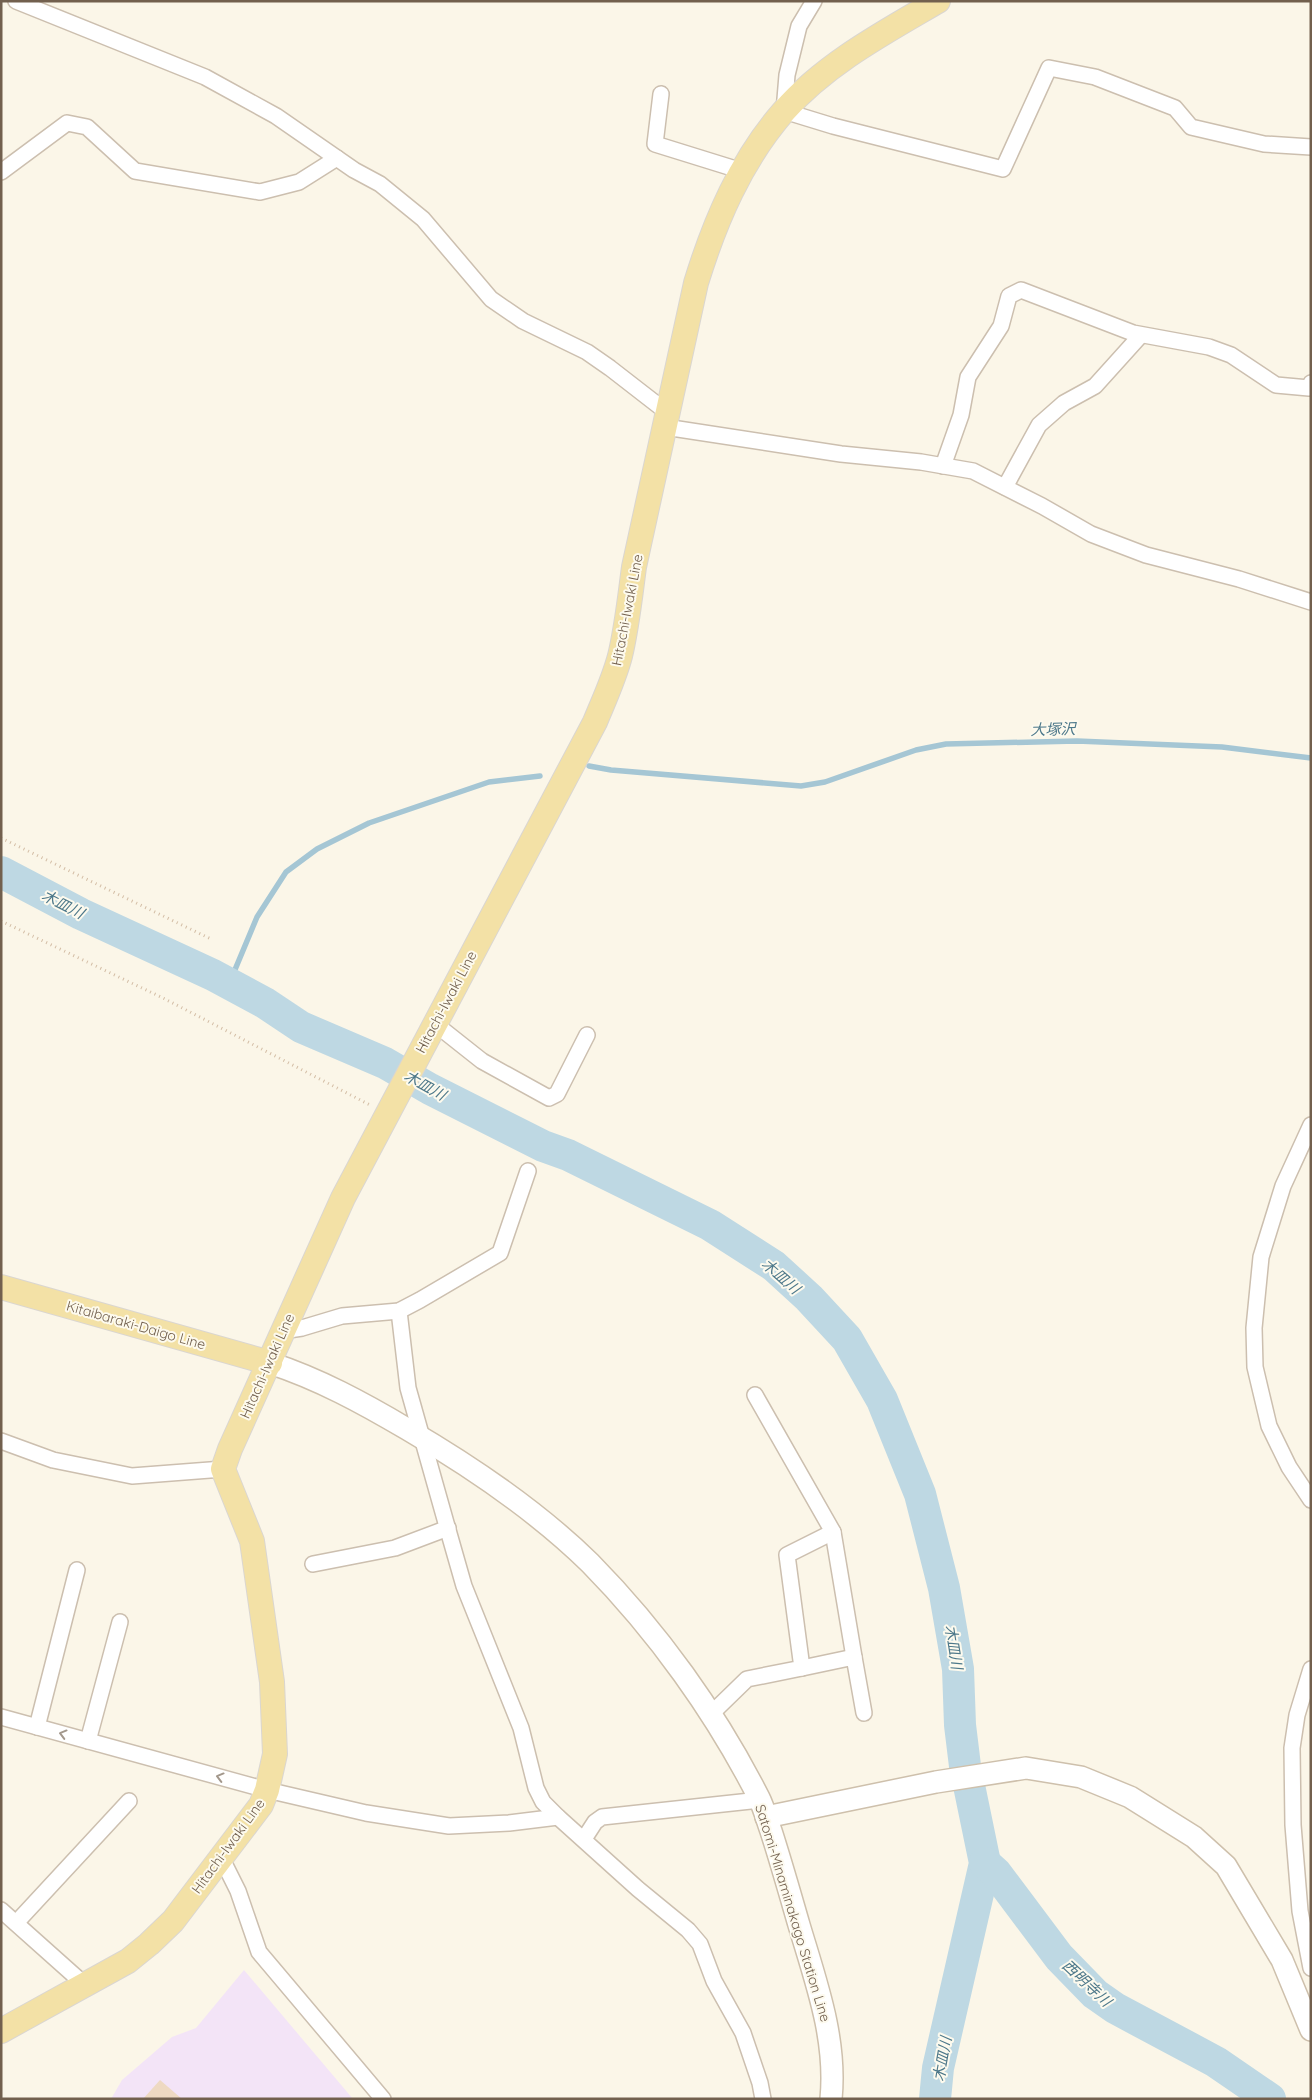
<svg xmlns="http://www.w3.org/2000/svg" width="1312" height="2100" viewBox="0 0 1312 2100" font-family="Quicksand,'Noto Sans JP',sans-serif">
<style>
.education{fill:#f3e4f7}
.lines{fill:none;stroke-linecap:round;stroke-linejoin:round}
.stream{stroke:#a5c6d4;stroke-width:5.5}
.river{stroke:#bed8e3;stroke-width:32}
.building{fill:#eed9c2}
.street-casing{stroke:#ccbfaf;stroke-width:18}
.secondary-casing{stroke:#cec0ac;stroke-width:24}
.primary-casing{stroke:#dad6d1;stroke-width:26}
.path{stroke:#d3bda5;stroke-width:3;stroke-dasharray:1 4;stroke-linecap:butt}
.street{stroke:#fff;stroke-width:15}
.secondary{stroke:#fff;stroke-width:21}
.primary{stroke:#f3e1a6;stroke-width:24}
.oneway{stroke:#a3988c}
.labels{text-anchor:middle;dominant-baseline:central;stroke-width:4;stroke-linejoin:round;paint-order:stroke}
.street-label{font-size:14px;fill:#72604e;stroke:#fdfaee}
.water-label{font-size:15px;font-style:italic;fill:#4d788a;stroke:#fdfaee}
</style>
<rect width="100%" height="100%" fill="#fbf6e8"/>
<path class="education" d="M244,1970l109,129h-242l11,-19 50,-43 24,-9z"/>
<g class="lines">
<g class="stream">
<path d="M589,766l22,4 190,16 24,-4 91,-32 30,-6 131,-3 145,6 89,11"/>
<path d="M229,984l28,-67 29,-45 31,-23 52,-26 120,-41 51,-6"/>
</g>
<g class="river">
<path d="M1,872l80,42 132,61 52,28 36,24 84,36 45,26 113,57 25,9 142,70 64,41 35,32 38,41 35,61 38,94 24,94 14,81 2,56 5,41 20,97 -47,205 -3,31"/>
<path d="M985,1863l11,10 63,84 36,37 20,14 101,54 54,37"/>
</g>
</g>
<path class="building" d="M160,2080l22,19h-39z"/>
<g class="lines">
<g class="street-casing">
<g id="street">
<path d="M16,1l189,76 71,39 78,54 26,14 43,35 68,80 32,22 64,31 23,16 58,45"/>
<path d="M814,1l-15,25 -12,49 -3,36 49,15 170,43 46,-101 46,9 80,31 16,19 73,17 47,3"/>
<path d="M661,94l-6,50 87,27"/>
<path d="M1,172l66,-49 20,4 48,44 125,21 39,-10 38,-24"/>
<path d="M665,427l176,27 80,8 52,9 69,35 49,28 55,21 93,24 72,23"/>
<path d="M943,466l18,-51 7,-38 33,-51 8,-30 12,-6 112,43 76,14 22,8 45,30 33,3 2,-5"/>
<path d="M1005,487l34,-62 25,-22 31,-17 46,-51"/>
<path d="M434,1023l48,38 67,37 8,-4 30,-59"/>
<path d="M1311,1125l-28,61 -22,71 -7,71 1,39 14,59 20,41 22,33"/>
<path d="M399,1311l9,77 42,149 14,49 57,142 15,60 7,14 15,15 80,72 50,41 12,14 14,37 29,52 17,50 3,16"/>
<path d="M282,1331l20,-3 40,-12 57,-5 21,-11 80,-47 28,-82"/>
<path d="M1,1441l52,19 79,16 91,-7"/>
<path d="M833,1532l21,125"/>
<path d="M313,1564l82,-16 53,-20"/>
<path d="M802,1668l52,-11 10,56"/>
<path d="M1311,1669l-14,46 -5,33 1,77 7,86 11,57"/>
<path d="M711,1714l36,-35 55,-11 -15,-113 46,-23 -78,-137"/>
<path d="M1,1717l266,73 99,23 83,13 60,-3 49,-6"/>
<path d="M37,1727l40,-157"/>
<path d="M88,1741l32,-119"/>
<path d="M584,1839l11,-17 7,-5 158,-17"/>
<path d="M221,1857l17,34 21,61 124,147"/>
<path d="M1,1910l84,75"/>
<path d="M16,1923l113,-122"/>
</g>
</g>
<g class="secondary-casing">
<g id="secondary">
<path d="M270,1363c49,16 93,40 137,66 65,38 129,81 183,134 67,68 126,150 169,235 5,10 8,22 12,33 10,31 19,63 28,94 17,57 38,114 32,174"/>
<path d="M766,1817l170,-35 90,-14 55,9 49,20 64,40 32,29 56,94 29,70"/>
</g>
</g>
<g class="primary-casing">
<g id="primary">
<path d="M1,1287l269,76"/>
<path d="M1,2031l127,-70 21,-17 24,-23 88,-116 6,-15 8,-36 -3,-72 -20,-141 -29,-72 7,-20 113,-251 252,-476c9,-22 19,-43 25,-66 7,-29 10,-59 14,-89l62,-284c19,-62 45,-123 88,-172 41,-47 101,-79 154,-110"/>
</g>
</g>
<g class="path">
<path d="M1,838l210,101"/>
<path d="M1,921l162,77 207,107"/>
</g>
<use href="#street" class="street"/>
<use href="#secondary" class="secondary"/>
<use href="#primary" class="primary"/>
</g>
<defs><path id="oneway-chevron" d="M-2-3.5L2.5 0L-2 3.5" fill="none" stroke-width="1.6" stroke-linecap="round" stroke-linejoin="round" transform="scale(1.25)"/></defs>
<g class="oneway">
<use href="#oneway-chevron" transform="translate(63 1734) rotate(-165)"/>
<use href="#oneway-chevron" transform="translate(220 1777) rotate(-165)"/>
</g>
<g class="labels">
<g class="street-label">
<text transform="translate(627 610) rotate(-79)">Hitachi-Iwaki Line</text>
<text transform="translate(446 1002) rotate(-62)">Hitachi-Iwaki Line</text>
<text transform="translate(136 1325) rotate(16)">Kitaibaraki-Daigo Line</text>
<text transform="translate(267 1366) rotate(-66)">Hitachi-Iwaki Line</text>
<text transform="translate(228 1846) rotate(-54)">Hitachi-Iwaki Line</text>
<text transform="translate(793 1913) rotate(73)">Satomi-Minaminakago Station Line</text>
</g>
<g class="water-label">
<text transform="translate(1053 729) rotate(-1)">大塚沢</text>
<text transform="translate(63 904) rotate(27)">木皿川</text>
<text transform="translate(425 1085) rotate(29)">木皿川</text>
<text transform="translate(781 1276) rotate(41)">木皿川</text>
<text transform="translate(954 1647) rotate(81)">木皿川</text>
<text transform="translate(1087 1983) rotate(43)">西明寺川</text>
<text transform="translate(942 2059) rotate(-80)">木皿川</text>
</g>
</g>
<rect width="1312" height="2100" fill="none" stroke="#72604e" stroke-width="5"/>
</svg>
